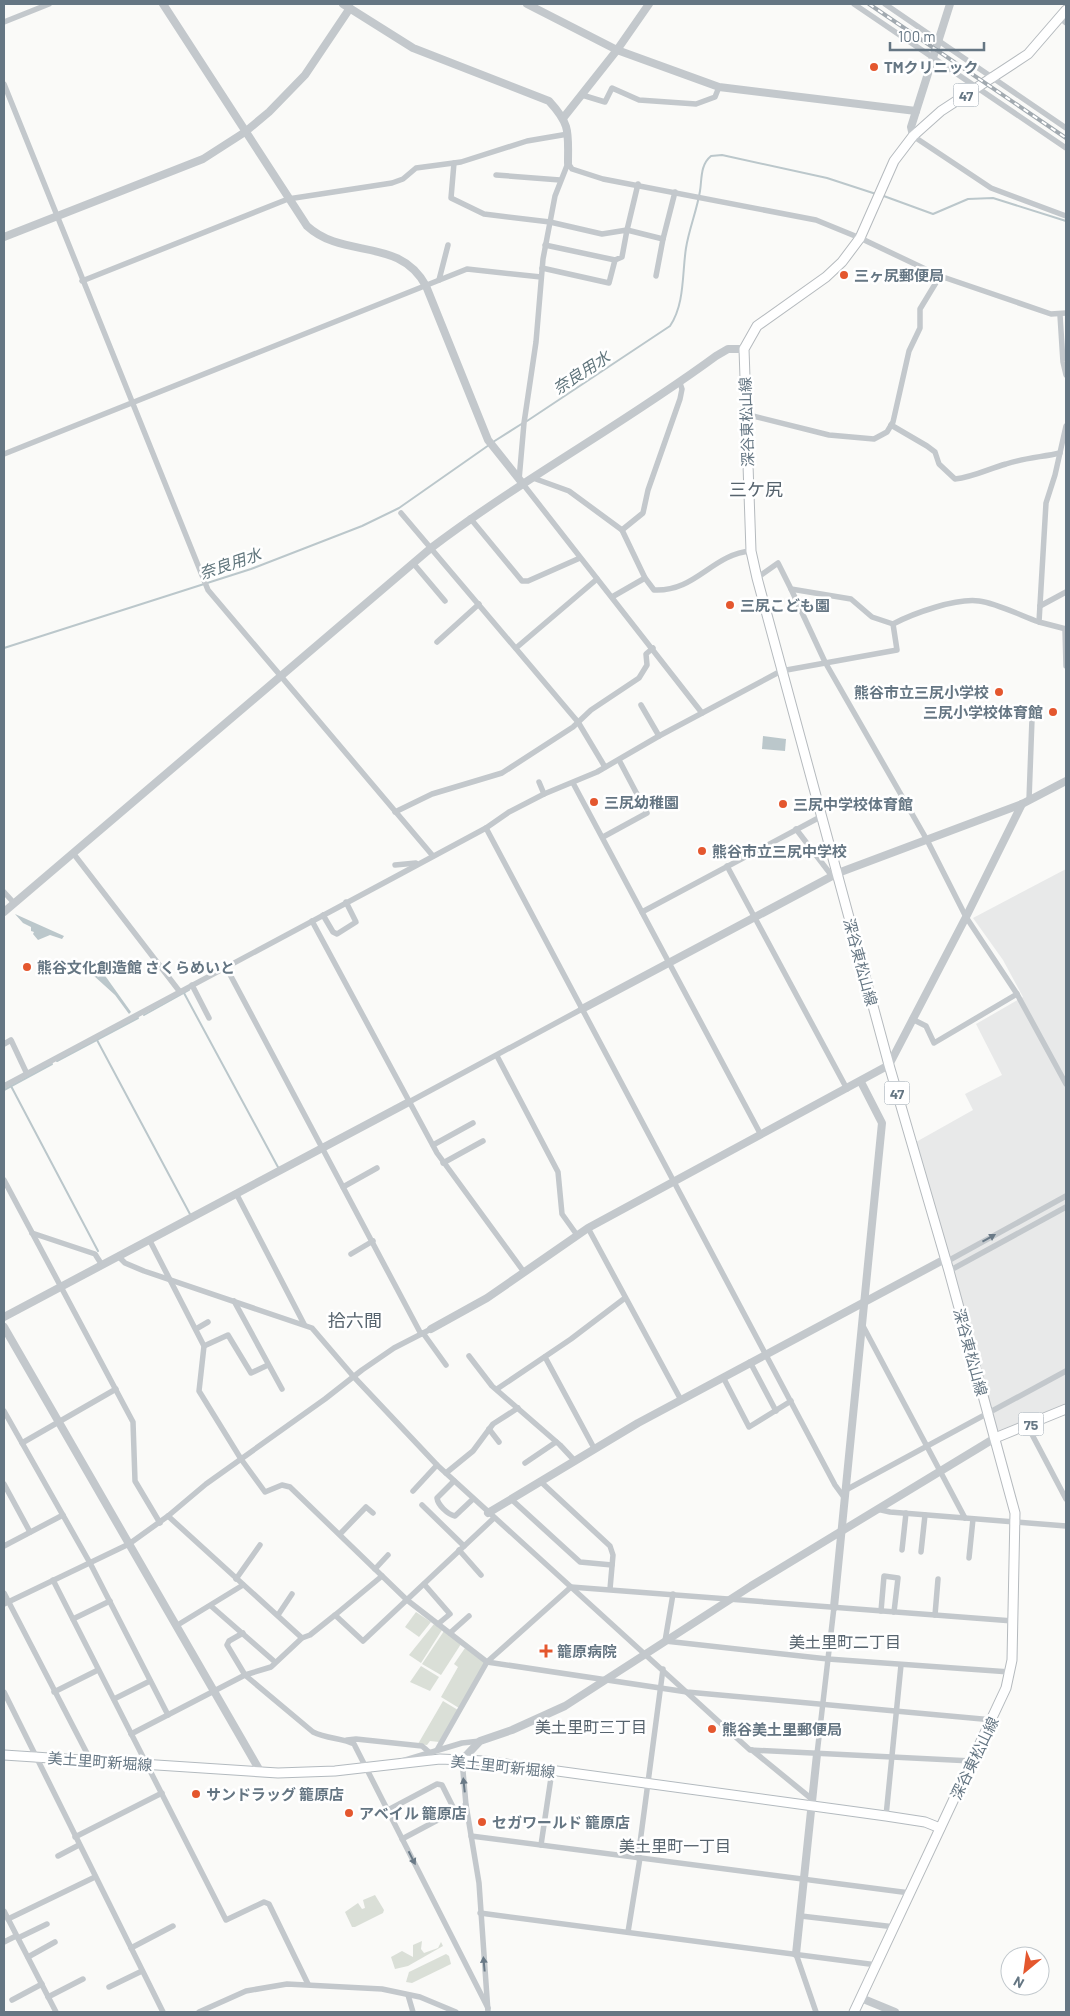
<svg xmlns="http://www.w3.org/2000/svg" width="1070" height="2016" viewBox="0 0 1070 2016" font-family="Barlow,'Noto Sans JP',sans-serif">
<style>
.built{fill:#e8e9e9}
.green{fill:#dadfd7}
.water{fill:#bbc7cb}
.lines{fill:none;stroke-linecap:round;stroke-linejoin:round}
.stream{stroke:#bbc7cb;stroke-width:2}
.secondary-casing{stroke:#b3babf;stroke-width:11}
.primary-casing{stroke:#b5babe;stroke-width:11}
.minor{stroke:#c3c8cc;stroke-width:5.5}
.tertiary{stroke:#c3c8cc;stroke-width:8}
.secondary{stroke:#fff;stroke-width:9}
.primary{stroke:#fff;stroke-width:9}
.rail-casing{stroke:#a2aab0;stroke-width:4}
.rail{stroke:#fff;stroke-width:2;stroke-dasharray:5.5;stroke-linecap:butt}
.oneway{fill:#6a7a87}
.poi-dot{fill:#e4572e;stroke:#fff;stroke-width:2}
.labels{text-anchor:middle;dominant-baseline:central;stroke-width:5;stroke-linejoin:round;paint-order:stroke}
.shield{fill:#fff;stroke:#939fa8;stroke-width:1}
.shield-label{font-size:14px;font-weight:bold;fill:#657683}
.poi-label{font-size:15px;font-weight:bold;fill:#657683;stroke:#fff;text-anchor:start}
.street-label{font-size:15px;fill:#657683;stroke:#fff}
.water-label{font-size:16px;font-style:italic;fill:#60757c;stroke:#fff}
.neighbourhood-label{font-size:16px;fill:#57646e;stroke:#fff}
.quarter-label{font-size:18px;fill:#57646e;stroke:#fff}
</style>
<rect width="100%" height="100%" fill="#fafaf8"/>
<path class="built" d="M1066,869v535l-68,28 -82,-290 57,-32 -8,-16 37,-19 -26,-51 47,-27 -20,-37 -30,-42z"/>
<g class="green">
<path d="M416,1612l15,10 -12,15 -14,-10z"/>
<path d="M434,1624l8,6 -21,33 -12,-8z"/>
<path d="M444,1631l17,13 -20,31 -19,-11z"/>
<path d="M465,1648l19,14v3l-25,43 -18,-11 17,-30 -4,-3z"/>
<path d="M421,1666l18,11 -9,14 -20,-9z"/>
<path d="M443,1701l15,9 -19,32 -9,-1 -3,4 -9,-1z"/>
<path d="M375,1895l9,15 -1,3 -28,14h-3l-7,-15 13,-9 4,6 3,-1 -2,-8z"/>
<path d="M422,1941l-1,8 3,4 14,-5 3,-6 2,4 -35,20 -13,3 -4,-12 11,-6 11,6v-12z"/>
<path d="M446,1954l3,2 2,8 -39,19 -6,-1 3,-10z"/>
</g>
<g class="water">
<path d="M763,736l23,3 -1,12 -23,-2z"/>
<path d="M15,914l49,22 -2,3 -12,-4 -12,5 -5,-6 1,-2 -3,-1v-4l-8,-4z"/>
<path d="M101,970l30,42 -2,2 -14,-19 -22,-20z"/>
</g>
<g class="lines">
<g class="stream">
<path d="M881,195l52,19 35,-15 25,-1 73,23"/>
<path d="M527,421l143,-95c15,-22 12,-53 16,-78 3,-19 11,-38 14,-57 2,-12 0,-26 11,-35l11,-1 105,23 49,16"/>
<path d="M493,442l30,-19"/>
<path d="M4,648l247,-79 111,-43 37,-18 90,-63"/>
<path d="M184,993l95,176"/>
<path d="M144,1015l45,-25"/>
<path d="M97,1040l94,176"/>
<path d="M57,1061l81,-43"/>
<path d="M11,1086l87,165"/>
<path d="M4,1090l48,-26"/>
</g>
<g class="secondary-casing">
<path id="secondary" d="M4,1755l274,18 57,-2 105,-12 44,2 402,55 39,6 15,6"/>
</g>
<g class="primary-casing">
<g id="primary">
<path d="M995,1438l71,-29"/>
<path d="M854,2012l152,-324 6,-28 3,-147 -66,-242 -60,-206 -132,-487 -6,-27 -7,-202 13,-23 69,-49 16,-15 18,-24 34,-77 19,-25 28,-25 87,-57 38,-44"/>
</g>
</g>
<g class="minor">
<path d="M854,4l212,144"/>
<path d="M885,4l181,124"/>
<path d="M1060,18l6,5"/>
<path d="M4,22l45,-18"/>
<path d="M4,84l204,506 225,266"/>
<path d="M582,95l23,7 7,-14 27,12 57,4 19,-7 4,-10"/>
<path d="M913,136l78,52 75,28"/>
<path d="M454,163l-3,35 33,16 66,8 52,12 25,-4 -5,27 -7,3 -70,-15"/>
<path d="M496,175l64,5"/>
<path d="M638,184l-11,46 36,9 12,-47"/>
<path d="M542,268l67,15 6,-23"/>
<path d="M656,276l7,-37"/>
<path d="M439,280l9,-35"/>
<path d="M82,281l206,-82 104,-16 11,-4 13,-11 45,-6 66,-21 41,-7"/>
<path d="M1060,315l3,47 3,13"/>
<path d="M745,414l84,21 45,4 13,-7 6,-10 16,-71 11,-23v-19l20,-33"/>
<path d="M891,425l36,21 8,6 4,12 16,15c19,-2 33,-10 51,-15 18,-6 36,-7 54,-11"/>
<path d="M1066,426l-11,49 -9,28 -7,119 27,7"/>
<path d="M4,454l463,-185 74,8"/>
<path d="M533,478l36,13 53,39 23,48 9,12c42,2 58,-36 97,-39"/>
<path d="M519,480l5,-57 12,-81 7,-83 12,-63 13,-33 4,6 31,10 213,41 44,18 80,38 111,38 15,-1"/>
<path d="M523,484l179,229"/>
<path d="M401,513l177,209 27,45"/>
<path d="M470,518l52,63h6l52,-23"/>
<path d="M622,530l21,-17 5,-23 32,-91 2,-10 -2,-6"/>
<path d="M413,563l32,38"/>
<path d="M757,578l21,-15 13,26 60,10 21,18 21,7"/>
<path d="M791,589l34,73 102,178 39,77 51,77 49,90"/>
<path d="M612,597l33,-19"/>
<path d="M1040,606l26,-14"/>
<path d="M1065,629l1,37"/>
<path d="M437,642l42,-38"/>
<path d="M516,648l81,-69"/>
<path d="M641,705l18,31"/>
<path d="M539,782l5,12"/>
<path d="M573,783l188,352"/>
<path d="M1029,800l3,-81"/>
<path d="M395,812l37,-18 70,-21 71,-46 18,-17 48,-32 8,-13 -1,-11 7,-6"/>
<path d="M486,828l349,657 8,11"/>
<path d="M796,829l36,47"/>
<path d="M603,837l44,-24 -28,-53"/>
<path d="M73,853l107,139"/>
<path d="M395,865l21,-2"/>
<path d="M727,866l120,223"/>
<path d="M4,892l10,11"/>
<path d="M642,912l180,-96"/>
<path d="M323,915l10,17 4,2 19,-12 -10,-20"/>
<path d="M312,921l125,232 87,119"/>
<path d="M226,967l195,367"/>
<path d="M192,985l17,33"/>
<path d="M912,1019l14,7 8,17 83,-49"/>
<path d="M4,1044l7,-4 16,34"/>
<path d="M497,1056l61,116 4,42 15,21"/>
<path d="M4,1086l389,-208 93,-50 23,-16 35,-18 53,-22 62,-36 122,-65 116,-21 -4,-26c21,-11 63,-26 86,-23 17,2 43,15 60,21"/>
<path d="M409,1102l173,-93"/>
<path d="M433,1145l40,-22"/>
<path d="M443,1163l40,-22"/>
<path d="M4,1180l129,242 2,59 25,42"/>
<path d="M343,1187l34,-19"/>
<path d="M237,1195l67,129"/>
<path d="M588,1228l93,172"/>
<path d="M32,1233l63,21 7,11"/>
<path d="M150,1241l54,105 -5,45 42,68 24,33 17,-7 8,2 117,113 80,62 200,30 306,28"/>
<path d="M351,1254l22,-13"/>
<path d="M119,1257l6,6 19,8 168,57 42,49 83,88 313,285 222,11"/>
<path d="M946,1262l120,-66"/>
<path d="M949,1271l117,-64"/>
<path d="M234,1301l48,88"/>
<path d="M863,1326l102,192"/>
<path d="M196,1329l12,-7"/>
<path d="M423,1333l23,32"/>
<path d="M204,1346l24,-11 23,38 17,-8"/>
<path d="M469,1356l23,30 68,59 14,15"/>
<path d="M545,1357l49,91"/>
<path d="M750,1362l26,49"/>
<path d="M723,1377l26,50 42,-26"/>
<path d="M497,1389l74,-50 54,-41"/>
<path d="M4,1411l86,152 78,152"/>
<path d="M1027,1425l39,74"/>
<path d="M489,1429l10,13"/>
<path d="M22,1443l94,-54"/>
<path d="M525,1463l31,-21"/>
<path d="M446,1473l27,-22 20,-27 25,-16"/>
<path d="M454,1481l-17,17c1,7 10,16 18,18l18,-17"/>
<path d="M540,1481l70,65 3,9 -3,34"/>
<path d="M4,1484l26,48"/>
<path d="M413,1491l24,-26"/>
<path d="M844,1491l222,-120"/>
<path d="M511,1499l69,63 32,3"/>
<path d="M422,1505l42,41"/>
<path d="M877,1509l13,3 176,14"/>
<path d="M168,1516l134,122"/>
<path d="M340,1534l26,-27 7,6"/>
<path d="M4,1546l59,-31"/>
<path d="M459,1550l22,25"/>
<path d="M902,1550l4,-37"/>
<path d="M921,1552l4,-37"/>
<path d="M969,1558l4,-39"/>
<path d="M375,1569l13,-14"/>
<path d="M236,1579l24,-34"/>
<path d="M53,1580l173,340 38,-18 5,2 39,80"/>
<path d="M424,1584l26,30 -12,10"/>
<path d="M4,1593l87,168"/>
<path d="M673,1594l-8,47 163,18 182,13"/>
<path d="M4,1604l125,-60 39,-28 38,-32 119,-85 37,-29 32,-22 37,-19"/>
<path d="M211,1606l64,56"/>
<path d="M881,1611l3,-35 14,2 -4,34"/>
<path d="M278,1615l14,-21"/>
<path d="M335,1615l47,-39"/>
<path d="M935,1615l3,-36"/>
<path d="M73,1619l37,-18"/>
<path d="M176,1626l67,-41"/>
<path d="M243,1633l-14,8 -2,4 18,30 68,57c14,7 31,6 41,12l134,264"/>
<path d="M450,1633l19,-17"/>
<path d="M4,1692l159,320"/>
<path d="M54,1692l44,-22"/>
<path d="M114,1699l36,-18"/>
<path d="M131,1734l114,-59 26,-8 31,-29 8,-3 25,-20 28,26 131,-123"/>
<path d="M347,1740l9,-1 66,7 7,6"/>
<path d="M437,1750l50,-88 84,-75 442,34"/>
<path d="M752,1750l61,50"/>
<path d="M817,1754l17,-147"/>
<path d="M462,1760l4,45 13,78 9,129"/>
<path d="M402,1761l60,-18 18,-2"/>
<path d="M388,1810l49,-26 5,1 13,26"/>
<path d="M886,1816l15,-151"/>
<path d="M471,1836l439,57"/>
<path d="M75,1837l87,-44"/>
<path d="M402,1839l64,-34"/>
<path d="M541,1845l11,-74"/>
<path d="M58,1856l21,-11"/>
<path d="M638,1858l25,-189"/>
<path d="M4,1911l52,101"/>
<path d="M480,1913l397,52"/>
<path d="M801,1916l94,11"/>
<path d="M8,1919l87,-42"/>
<path d="M628,1932l12,-74"/>
<path d="M18,1938l29,-14"/>
<path d="M4,1942l12,-6"/>
<path d="M131,1948l42,-22"/>
<path d="M796,1954l20,58"/>
<path d="M28,1957l27,-15"/>
<path d="M109,1987l33,-16"/>
<path d="M408,1995l5,17"/>
<path d="M48,1997l35,-18"/>
<path d="M12,2000l30,-16"/>
<path d="M199,2012l47,-21 41,-7 95,5 38,8 36,15"/>
</g>
<g class="tertiary">
<path d="M163,4l144,222c37,34 92,10 119,60l62,154 35,44"/>
<path d="M343,4l70,44 136,53c22,24 19,31 19,62"/>
<path d="M527,4l90,46 102,37 197,24"/>
<path d="M564,117l53,-67 32,-46"/>
<path d="M913,136l-2,-9 39,-123"/>
<path d="M4,237l199,-78 42,-27 24,-20 36,-37 45,-67"/>
<path d="M4,912l427,-364c91,-69 193,-124 285,-192l12,-7h16"/>
<path d="M582,1009l256,-136 184,-69 44,-23"/>
<path d="M4,1317l405,-215"/>
<path d="M4,1327l256,444"/>
<path d="M431,1329l56,-31 101,-70 301,-163 77,-148 56,-113"/>
<path d="M488,1513l150,-90 307,-164"/>
<path d="M834,1607l48,-484 -21,-41"/>
<path d="M462,1760l18,-19 32,-11 53,-24 186,-120 244,-148"/>
<path d="M796,1954l21,-200"/>
<path d="M861,1998l34,14"/>
</g>
<use href="#secondary" class="secondary"/>
<use href="#primary" class="primary"/>
<g class="rail-casing">
<path id="rail" d="M869,4l197,134"/>
</g>
<use href="#rail" class="rail"/>
</g>
<defs><path id="oneway-solid" d="M-6-.8H1V-3.2L6.5 0L1 3.2V.8H-6Z" transform="scale(1.25)"/></defs>
<g class="oneway">
<use href="#oneway-solid" transform="translate(989 1238) rotate(-29)"/>
<use href="#oneway-solid" transform="translate(464 1785) rotate(-96)"/>
<use href="#oneway-solid" transform="translate(412 1858) rotate(63)"/>
<use href="#oneway-solid" transform="translate(484 1964) rotate(-95)"/>
</g>
<g class="poi-dot">
<circle cx="874" cy="67" r="5"/>
<circle cx="844" cy="275" r="5"/>
<circle cx="730" cy="605" r="5"/>
<circle cx="999" cy="692" r="5"/>
<circle cx="1053" cy="712" r="5"/>
<circle cx="594" cy="802" r="5"/>
<circle cx="783" cy="804" r="5"/>
<circle cx="702" cy="851" r="5"/>
<circle cx="27" cy="967" r="5"/>
<path d="M543.5 1643.5h5v5h5v5h-5v5h-5v-5h-5v-5h5z"/>
<circle cx="712" cy="1729" r="5"/>
<circle cx="196" cy="1794" r="5"/>
<circle cx="349" cy="1813" r="5"/>
<circle cx="482" cy="1822" r="5"/>
</g>
<g class="labels">
<g class="shield">
<rect x="953.5" y="83.5" width="25" height="23" rx="4"/>
<rect x="884.5" y="1081.5" width="25" height="23" rx="4"/>
<rect x="1018.5" y="1412.5" width="25" height="23" rx="4"/>
</g>
<g class="shield-label">
<text x="966" y="95">47</text>
<text x="897" y="1093">47</text>
<text x="1031" y="1424">75</text>
</g>
<g class="poi-label">
<text x="884" y="67">TMクリニック</text>
<text x="854" y="275">三ヶ尻郵便局</text>
<text x="740" y="605">三尻こども園</text>
<text x="989" y="692" text-anchor="end">熊谷市立三尻小学校</text>
<text x="1043" y="712" text-anchor="end">三尻小学校体育館</text>
<text x="604" y="802">三尻幼稚園</text>
<text x="793" y="804">三尻中学校体育館</text>
<text x="712" y="851">熊谷市立三尻中学校</text>
<text x="37" y="967">熊谷文化創造館 さくらめいと</text>
<text x="557" y="1651">籠原病院</text>
<text x="722" y="1729">熊谷美土里郵便局</text>
<text x="206" y="1794">サンドラッグ 籠原店</text>
<text x="359" y="1813">アベイル 籠原店</text>
<text x="492" y="1822">セガワールド 籠原店</text>
</g>
<g class="street-label">
<text transform="translate(746 422) rotate(-92)">深谷東松山線</text>
<text transform="translate(861 962) rotate(75)">深谷東松山線</text>
<text transform="translate(971 1352) rotate(75)">深谷東松山線</text>
<text transform="translate(974 1758) rotate(-64)">深谷東松山線</text>
<text transform="translate(100 1761) rotate(4)">美土里町新堀線</text>
<text transform="translate(503 1766) rotate(6)">美土里町新堀線</text>
</g>
<g class="water-label">
<text transform="translate(581 372) rotate(-33)">奈良用水</text>
<text transform="translate(230 563) rotate(-19)">奈良用水</text>
</g>
<g class="neighbourhood-label">
<text x="845" y="1641">美土里町二丁目</text>
<text x="591" y="1726">美土里町三丁目</text>
<text x="675" y="1845">美土里町一丁目</text>
</g>
<g class="quarter-label">
<text x="756" y="489">三ケ尻</text>
<text x="355" y="1320">拾六間</text>
</g>
</g>
<rect width="1070" height="2016" fill="none" stroke="#657683" stroke-width="10"/>
<g transform="translate(1025 1971) rotate(209)"><circle r="24" fill="#ffffff" stroke="#c1c8cd"/>
<path d="M0-4L9 19L0 12L-9 19Z" fill="#e4572e"/>
<text y="-8" font-size="14" font-weight="bold" text-anchor="middle" fill="#657683">N</text>
</g>
<path d="M890 42v8h94v-8" fill="none" stroke="#657683" stroke-width="2.5"/>
<text x="898" y="42" font-size="15" fill="#657683" stroke="#ffffff" stroke-width="4" paint-order="stroke">100 m</text>
</svg>
